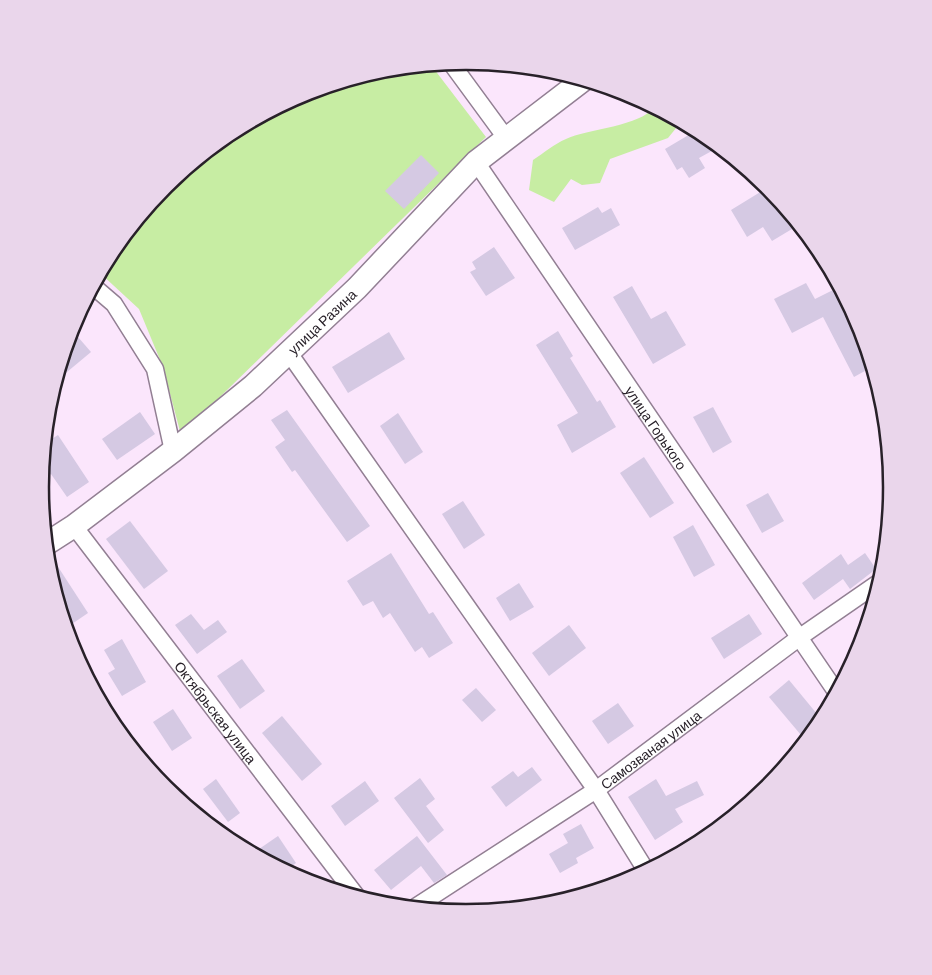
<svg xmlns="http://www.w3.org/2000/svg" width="932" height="975" viewBox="0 0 932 975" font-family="Barlow,sans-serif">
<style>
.green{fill:#c7eda3}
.building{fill:#d5c9e3}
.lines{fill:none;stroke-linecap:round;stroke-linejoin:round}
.street-casing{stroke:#927f93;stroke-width:19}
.secondary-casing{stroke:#927f93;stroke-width:25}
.street{stroke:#fff;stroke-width:16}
.secondary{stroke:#fff;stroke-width:22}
.labels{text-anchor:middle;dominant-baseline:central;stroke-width:4;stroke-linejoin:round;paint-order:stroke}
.street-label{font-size:14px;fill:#282129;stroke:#fbe6fc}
.rim{fill:none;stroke:#282129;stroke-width:2.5}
</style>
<rect width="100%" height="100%" fill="#fbe6fc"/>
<g class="green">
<path d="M431,65l55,72 -305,298 -18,-68 -24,-58 -39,-36 12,-22 53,-65 65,-53 73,-39 80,-24z"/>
<path d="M653,107l28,15 -13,16 -58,21 -10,24 -18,2 -11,-6 -17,23 -25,-12 4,-30c11,-7 21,-16 33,-21 20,-10 77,-13 87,-32z"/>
</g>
<g class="building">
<path d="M697,130l22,17 -20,11 6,10 -16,10 -7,-11 -5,3 -12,-21z"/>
<path d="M421,155l18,18 -35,36 -19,-18z"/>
<path d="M767,188l25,41 -20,12 -9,-14 -16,10 -16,-27z"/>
<path d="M598,207l4,6 9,-5 9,17 -45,25 -13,-22z"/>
<path d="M494,247l21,31 -29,18 -16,-24 6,-3 -4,-7z"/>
<path d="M806,283l9,16 20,-10 21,40 4,-2 12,40 -18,10 -31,-60 -31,16 -18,-34z"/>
<path d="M632,286l19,33 15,-8 20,34 -33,19 -40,-67z"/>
<path d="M71,329l20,23 -36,30 12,-40z"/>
<path d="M558,331l15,25 -3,2 27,44 3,-2 16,27 -44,26 -15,-28 21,-12 -42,-68z"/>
<path d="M389,332l16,27 -57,34 -16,-26z"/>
<path d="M713,407l19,35 -19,11 -20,-36z"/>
<path d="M287,410l83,116 -23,16 -52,-72 -3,2 -17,-25 10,-7 -14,-20z"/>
<path d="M140,412l15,22 -38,26 -15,-21z"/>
<path d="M398,413l25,39 -18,12 -25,-38z"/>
<path d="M58,435l31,47 -22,15 -16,-23 -10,6 3,-36z"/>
<path d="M644,457l30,46 -24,15 -30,-45z"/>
<path d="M768,493l16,28 -22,12 -16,-28z"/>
<path d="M463,501l22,34 -21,14 -22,-35z"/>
<path d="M130,521l38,50 -24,18 -38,-50z"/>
<path d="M693,525l22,40 -21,12 -21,-40z"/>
<path d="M391,553l38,61 4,-2 20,31 -24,15 -7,-11 -7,5 -25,-39 -7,5 -10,-17 -10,5 -16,-25z"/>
<path d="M865,553l11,16 -26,20 -7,-10 -29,21 -12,-17 39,-29 7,11z"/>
<path d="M51,556l37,57 -22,15 -18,-58 -1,-13z"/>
<path d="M519,583l15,24 -24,14 -14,-23z"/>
<path d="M191,614l13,16 14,-10 9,12 -30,22 -22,-29z"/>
<path d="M749,614l13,20 -38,25 -13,-21z"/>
<path d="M569,625l17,23 -37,28 -17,-23z"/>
<path d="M122,639l24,43 -24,14 -14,-23 7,-4 -11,-19z"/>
<path d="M242,659l23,32 -25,18 -23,-33z"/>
<path d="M789,680l33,40 -16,21 -37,-44z"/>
<path d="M476,688l20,22 -14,12 -20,-22z"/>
<path d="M618,703l16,23 -26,18 -16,-23z"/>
<path d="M173,709l19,29 -20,13 -19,-29z"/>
<path d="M282,716l40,48 -20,17 -40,-48z"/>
<path d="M532,767l10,13 -36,27 -15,-20 22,-16 5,6z"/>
<path d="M420,778l15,21 -9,7 18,24 -16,13 -34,-45z"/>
<path d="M216,779l24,34 -12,9 -25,-33z"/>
<path d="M656,779l10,17 31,-15 7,14 -29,14 8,13 -28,18 -27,-43z"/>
<path d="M365,781l14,20 -34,25 -14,-20z"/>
<path d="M581,824l13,24 -18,10 2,5 -18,10 -11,-19 19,-11 -5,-9z"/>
<path d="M278,836l18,27 -11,8 -33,-17z"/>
<path d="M417,836l30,39 -13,8 -13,-17 -30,24 -17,-20z"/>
</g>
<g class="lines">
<g class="street-casing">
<g id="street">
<path d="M451,63l55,75"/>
<path id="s1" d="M476,162l361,531"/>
<path d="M93,286l21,18 41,65 18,82"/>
<path d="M289,353l307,437 51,82"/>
<path id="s2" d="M74,526l284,372"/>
<path id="s3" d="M414,908l182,-118 204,-153 81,-56"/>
</g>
</g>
<g class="secondary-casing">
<g id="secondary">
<path id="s4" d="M46,544l28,-18 99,-75 80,-65 104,-98 119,-126 107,-82"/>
</g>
</g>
<use href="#street" class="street"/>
<use href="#secondary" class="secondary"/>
</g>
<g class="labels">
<g class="street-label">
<text stroke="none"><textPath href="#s4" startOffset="355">улица Разина</textPath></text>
<text stroke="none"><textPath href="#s1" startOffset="321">улица Горького</textPath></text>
<text stroke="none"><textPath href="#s2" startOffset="234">Октябрьская улица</textPath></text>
<text stroke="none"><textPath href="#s3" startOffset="285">Самозваная улица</textPath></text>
</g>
</g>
<path d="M0 0H932V975H0ZM49 487a417 417 0 1 1 834 0a417 417 0 1 1-834 0Z" fill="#ead6eb" fill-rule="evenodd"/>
<path class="rim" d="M49 487a417 417 0 1 1 834 0a417 417 0 1 1-834 0Z"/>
</svg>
